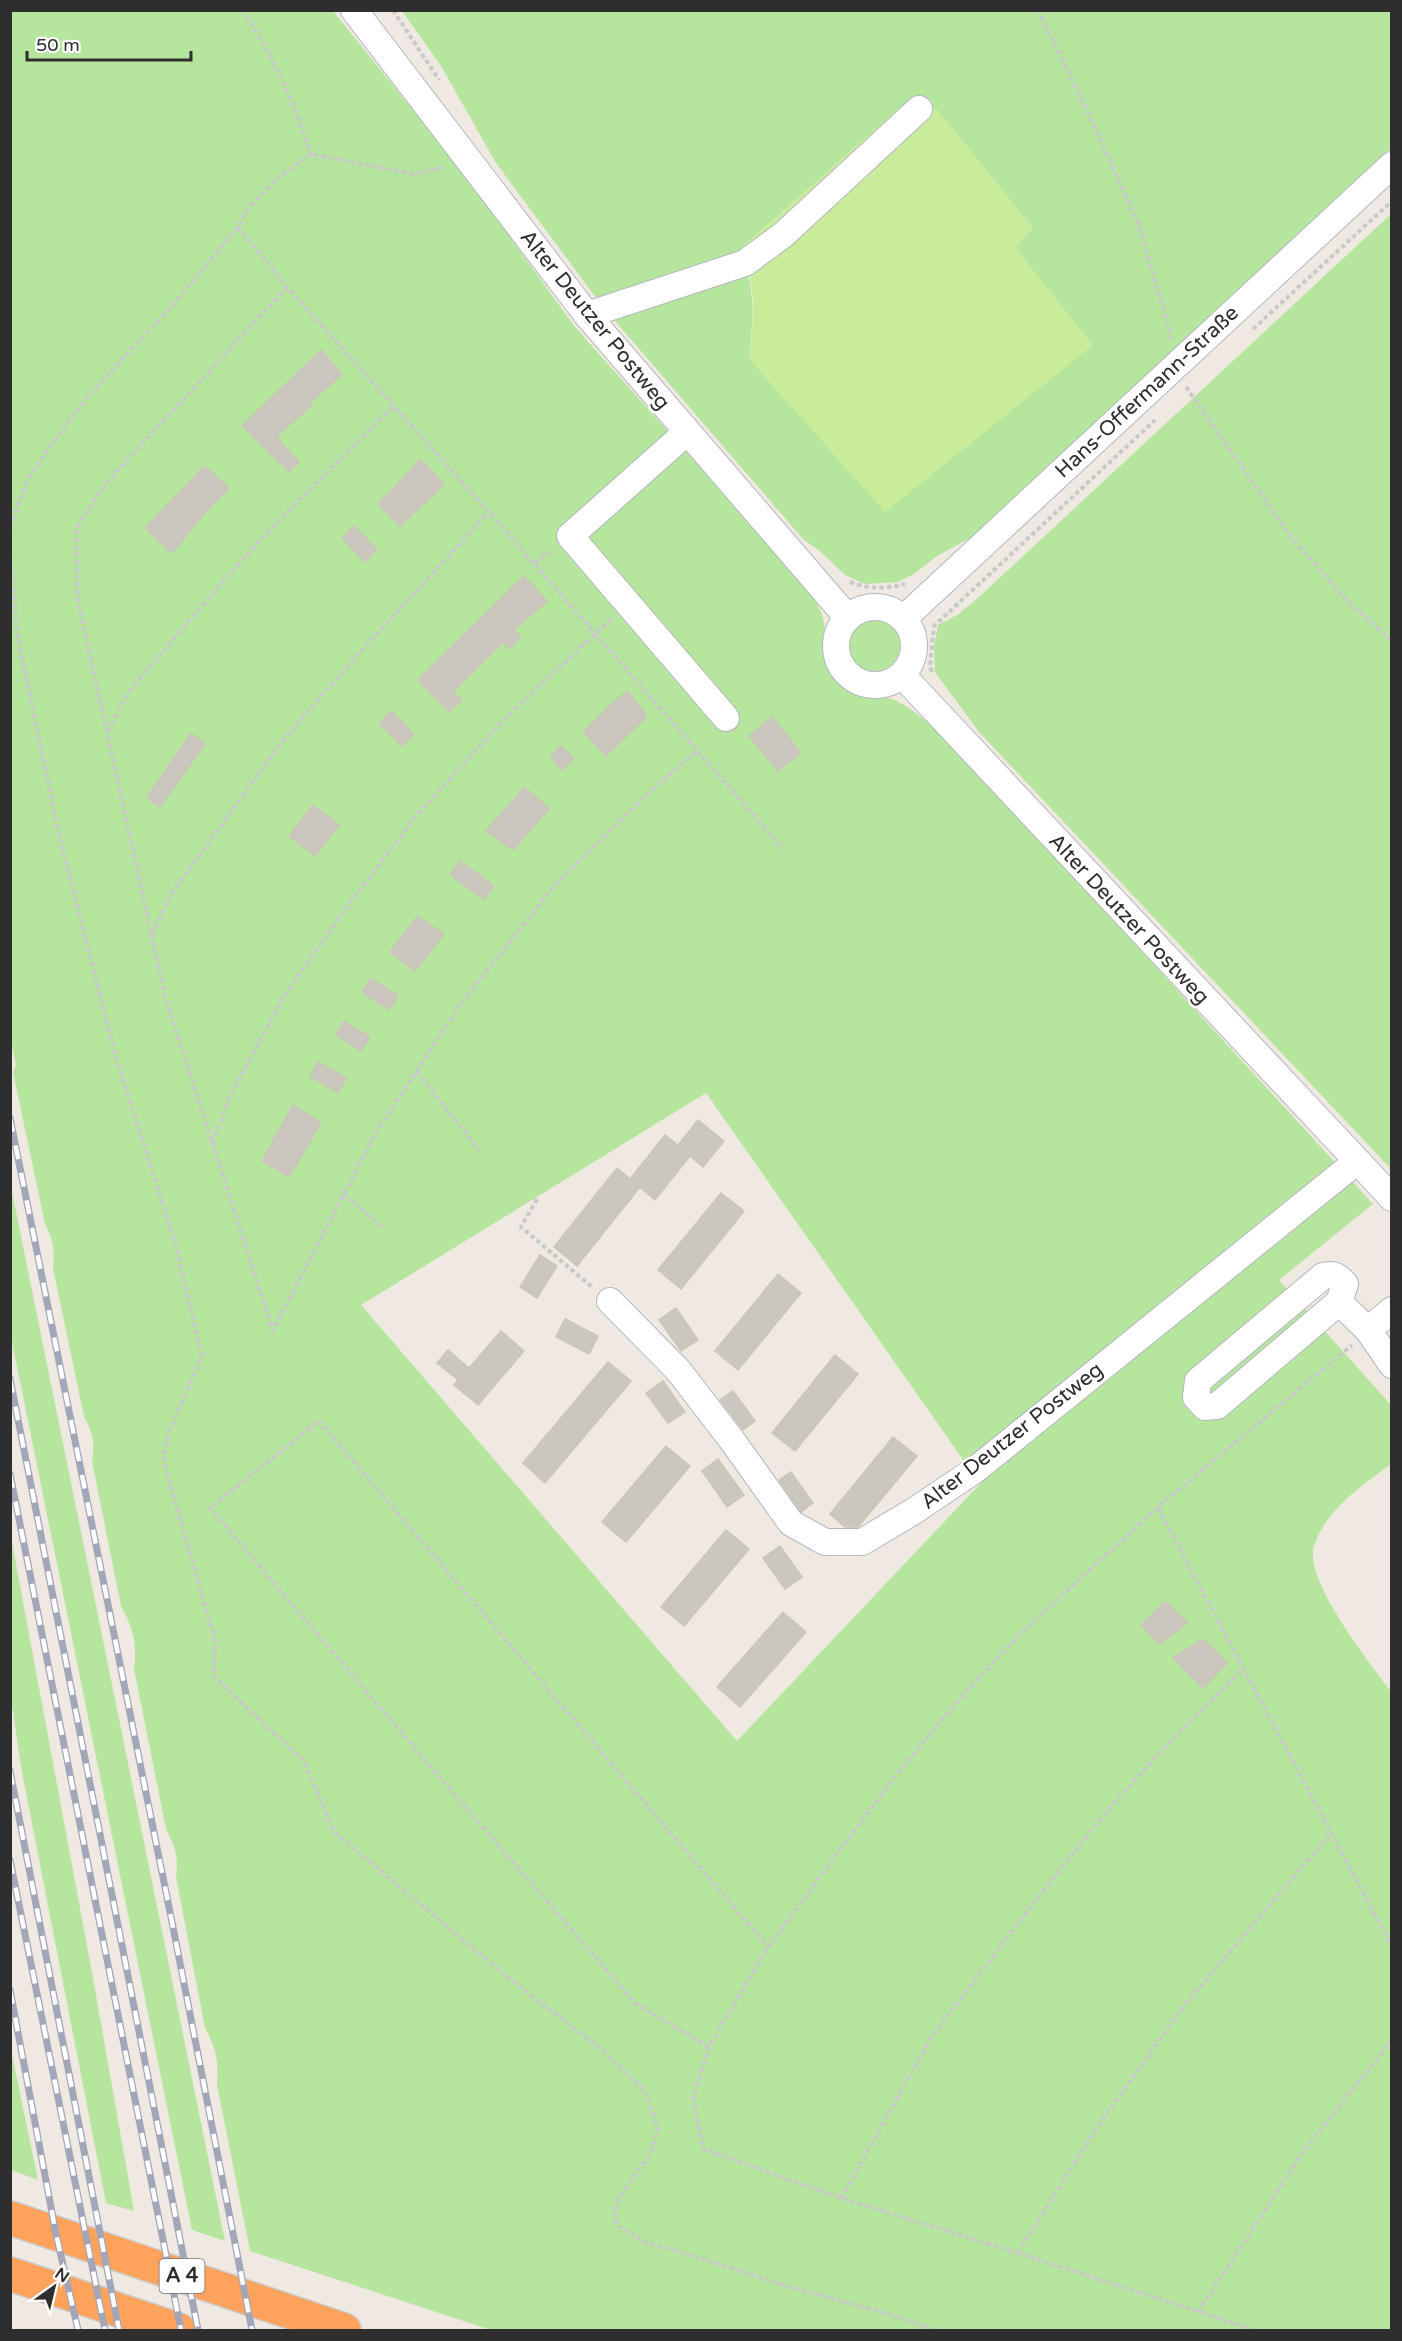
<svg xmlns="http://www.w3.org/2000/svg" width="1402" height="2341" viewBox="0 0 1402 2341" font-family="'Varela Round',sans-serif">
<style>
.green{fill:#b6e59e;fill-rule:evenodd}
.pitch{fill:#c9ec9a}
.building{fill:#cbc7bf;stroke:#cbc5ba;stroke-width:1.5}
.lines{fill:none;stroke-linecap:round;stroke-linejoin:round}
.minor-casing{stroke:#b4b7c1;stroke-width:28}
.highway-casing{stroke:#c9c9c9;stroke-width:36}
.path{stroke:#c9c9c9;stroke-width:4;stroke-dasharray:4.5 3;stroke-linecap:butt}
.minor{stroke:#fff;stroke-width:26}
.highway{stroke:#ffa35c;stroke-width:33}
.rail-casing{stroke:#a3a6b8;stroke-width:7}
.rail{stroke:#fff;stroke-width:4.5;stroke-dasharray:14;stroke-linecap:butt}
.labels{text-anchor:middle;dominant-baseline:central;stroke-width:5;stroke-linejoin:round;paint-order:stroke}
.shield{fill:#fff;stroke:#6d6d6d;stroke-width:1.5}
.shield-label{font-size:20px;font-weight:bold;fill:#2e2e2e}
.street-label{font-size:21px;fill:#2e2e2e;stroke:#fff}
</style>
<rect width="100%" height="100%" fill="#efe9e1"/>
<g class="green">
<path d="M11,11h322l126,156 116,160 221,248c10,14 25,29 28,47 4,26 -10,30 11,56 17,21 38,13 59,22 21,9 38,27 55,41l424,463 -94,76 112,125v59c-29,22 -65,45 -77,82 -11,34 57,118 77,146v638h-900l-241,-79 -33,-166c2,-22 -1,-38 -12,-57l-29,-151c3,-19 -1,-31 -10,-48l-32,-160c4,-23 -2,-44 -13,-63l-29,-145c3,-18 1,-29 -8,-44l-31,-149c2,-17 0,-29 -8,-44l-32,-152 3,-7 -5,-25zM706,1093l274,391 -243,257 -376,-436z"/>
<path d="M402,11h989v137l-417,388 -37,20 -23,18 -16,8 -33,2 -20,-9 -24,-23 -18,-13 -200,-232 -107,-144 -55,-97zM901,107l35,2 97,119 -18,19 -266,112c4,-41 8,-70 -10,-109z"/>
<path d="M1391,214v955l-412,-437 -44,-60 -1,-24 4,-23 19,-10 21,-17z"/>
<circle cx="874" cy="644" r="27"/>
<path d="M10,1182l215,1059 -33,-11 -181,-893z"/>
<path d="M11,1537l82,441 41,233 -28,-8 -85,-436 -10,-69z"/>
<path d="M11,2050l27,130 -27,-10z"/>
</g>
<path class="pitch" d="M901,106l36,3 96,119 -18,19 78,98 -208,167 -136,-153c3,-27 11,-81 -10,-101v-8z"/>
<g class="building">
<path d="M321,350l21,24 -32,29 2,2 -36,32 23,25 -10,10 -47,-46z"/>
<path d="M421,459l23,26 -44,41 -22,-22z"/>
<path d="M205,466l24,22 -21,21 -36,44 -27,-25z"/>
<path d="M354,526l23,24 -12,12 -23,-24z"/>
<path d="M524,576l23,25 -33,29 7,7 -12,12 -6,-7 -50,50 9,8 -13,12 -31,-32z"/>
<path d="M627,691l20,25 -41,40 -22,-24 22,-23z"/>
<path d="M391,711l23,23 -12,12 -23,-23z"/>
<path d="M772,717l29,36 -23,18 -29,-35z"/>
<path d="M191,733l14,11 -45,63 -13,-9z"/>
<path d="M561,746l13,12 -12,12 -12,-13z"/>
<path d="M525,787l24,22 -36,41 -27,-19z"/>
<path d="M313,805l26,20 -24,31 -26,-20z"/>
<path d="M460,861l34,25 -10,13 -34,-24z"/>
<path d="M417,916l27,18 -29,37 -25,-19z"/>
<path d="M371,978l27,18 -9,14 -27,-18z"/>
<path d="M344,1021l26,16 -9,14 -25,-16z"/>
<path d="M318,1062l28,16 -8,15 -28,-17z"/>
<path d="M293,1105l28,18 -32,54 -27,-16z"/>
<path d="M698,1120l26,21 -21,26 -13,-11 -35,44 -15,-13 -63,79 -23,-19 63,-79 13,11 35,-44 13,10z"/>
<path d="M721,1193l23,18 -63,78 -23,-19z"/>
<path d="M540,1255l17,11 -20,32 -17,-11z"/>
<path d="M778,1274l23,19 -63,77 -23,-19z"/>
<path d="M676,1308l22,32 -17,11 -22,-31z"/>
<path d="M565,1319l33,17 -9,18 -33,-17z"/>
<path d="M501,1331l23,20 -46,54 -24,-20 4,-5 -21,-17 11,-13 21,18z"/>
<path d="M835,1355l23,19 -63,77 -23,-18z"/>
<path d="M608,1362l23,19 -86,102 -22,-20z"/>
<path d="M663,1381l22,31 -17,11 -22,-30z"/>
<path d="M733,1391l22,30 -12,9 -23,-30z"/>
<path d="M893,1437l24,19 -59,71h-13l-15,-13z"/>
<path d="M666,1446l24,20 -64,76 -24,-20z"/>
<path d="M718,1459l26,36 -17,12 -25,-36z"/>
<path d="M791,1472l22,31 -12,9 -22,-32z"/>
<path d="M726,1530l23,19 -65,77 -23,-19z"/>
<path d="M780,1546l22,31 -17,12 -22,-31z"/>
<path d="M1165,1601l22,22 -27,21 -19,-19z"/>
<path d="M783,1612l23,20 -66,75 -23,-20z"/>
<path d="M1203,1639l24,24 -24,25 -30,-30z"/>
</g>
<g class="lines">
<g class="minor-casing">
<g id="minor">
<path d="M354,10l233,305 261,303"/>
<path d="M587,315l158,-52 38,-28 136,-126"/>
<path d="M687,432l-117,104 156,182"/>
<circle cx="875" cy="646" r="39"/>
<path d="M903,619l489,-454"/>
<path d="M902,675l490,523"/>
<path d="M610,1301l68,69 53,69 60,84 34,19h37l52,-31 61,-41 381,-308"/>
<path d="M1339,1302l6,-18c-7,-8 -12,-11 -22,-8l-125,105 -2,16 9,10 12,-1 122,-104 29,28 24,35"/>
<path d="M1368,1330l24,-20"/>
</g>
</g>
<g class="highway-casing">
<g id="highway">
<path d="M10,2218l334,112"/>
<path d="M10,2274l169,56"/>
</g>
</g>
<g class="path">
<path d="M242,10c31,44 52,93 69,144"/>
<path d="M393,10l46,70"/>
<path d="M1038,10l47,96 54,119 33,114"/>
<path d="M238,227l49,60 202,225 294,337"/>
<path d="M287,287l-180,195 -30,45v69l88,400 108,335 103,-199 87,-131 93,-117 95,-93 47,-41"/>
<path d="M1253,329l139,-128"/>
<path d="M1186,387l103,147 61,70 42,37"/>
<path d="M10,535l2,-14 16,-42 24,-36 39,-50 81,-87 66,-79 9,-17 27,-29 37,-27 102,20 32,-7"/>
<path d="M10,551l7,82 42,202 57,222 60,189 26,110 -33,76 -5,23 2,15 49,171 -1,36 90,84 30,71 176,147 91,70 44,42 13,37 -7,25 -30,42 -6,14 1,16 30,18 31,8 113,36 99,27 47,16"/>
<path d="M535,563l18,-13"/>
<path d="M850,582c17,7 37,7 55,2"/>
<path d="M932,672l-2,-5 4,-41 221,-206"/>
<path d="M108,731l22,-41 89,-104 64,-70 110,-110"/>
<path d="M152,934l21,-43 112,-153 59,-68 145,-158"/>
<path d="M417,1072l62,78"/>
<path d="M212,1143l18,-47 53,-98 61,-87 77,-101 88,-95 102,-96"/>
<path d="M344,1194l40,35"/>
<path d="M537,1199l-16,28 71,60"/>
<path d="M1158,1508l234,439"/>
<path d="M709,2047l-73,-43 -200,-231 -226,-265 109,-87 449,526"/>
<path d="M841,2198l90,-160 101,-133 74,-93 76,-83 62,-61"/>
<path d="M1018,2253l80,-127 85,-119 148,-174"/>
<path d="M1198,2312l106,-161 88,-111"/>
<path d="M1255,2330l-237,-77 -177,-55 -138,-49 -10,-52 16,-50 59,-100 125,-168 62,-75 65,-70 137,-126 195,-163"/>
</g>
<use href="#minor" class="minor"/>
<use href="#highway" class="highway"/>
<g class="rail-casing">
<g id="rail">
<path d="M10,1118l161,799 81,413"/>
<path d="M10,1379l188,951"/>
<path d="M10,1474l171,856"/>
<path d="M10,1771l109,559"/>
<path d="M10,1860l95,470"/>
<path d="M10,1990l46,244 22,96"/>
</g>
</g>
<use href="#rail" class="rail"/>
</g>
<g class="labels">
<rect class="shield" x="159.5" y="2259" width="45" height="34" rx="4.5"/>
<g class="shield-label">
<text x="182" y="2276">A 4</text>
</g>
<g class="street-label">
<text transform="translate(595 320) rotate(51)">Alter Deutzer Postweg</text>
<text transform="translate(1147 392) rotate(-43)">Hans-Offermann-Straße</text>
<text transform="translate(1129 919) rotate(47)">Alter Deutzer Postweg</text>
<text transform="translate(1012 1436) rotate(-38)">Alter Deutzer Postweg</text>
</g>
</g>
<rect width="1402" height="2341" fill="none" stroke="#2e2e2e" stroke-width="24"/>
<g transform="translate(54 2287) rotate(34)" stroke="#ffffff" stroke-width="4.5" paint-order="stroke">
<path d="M0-4.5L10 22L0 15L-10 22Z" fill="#2e2e2e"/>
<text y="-9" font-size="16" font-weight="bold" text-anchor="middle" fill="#2e2e2e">N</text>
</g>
<path d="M27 51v9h164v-9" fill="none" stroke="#2e2e2e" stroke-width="3"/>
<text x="36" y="51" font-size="18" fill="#2e2e2e" stroke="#ffffff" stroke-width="4.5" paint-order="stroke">50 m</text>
</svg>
